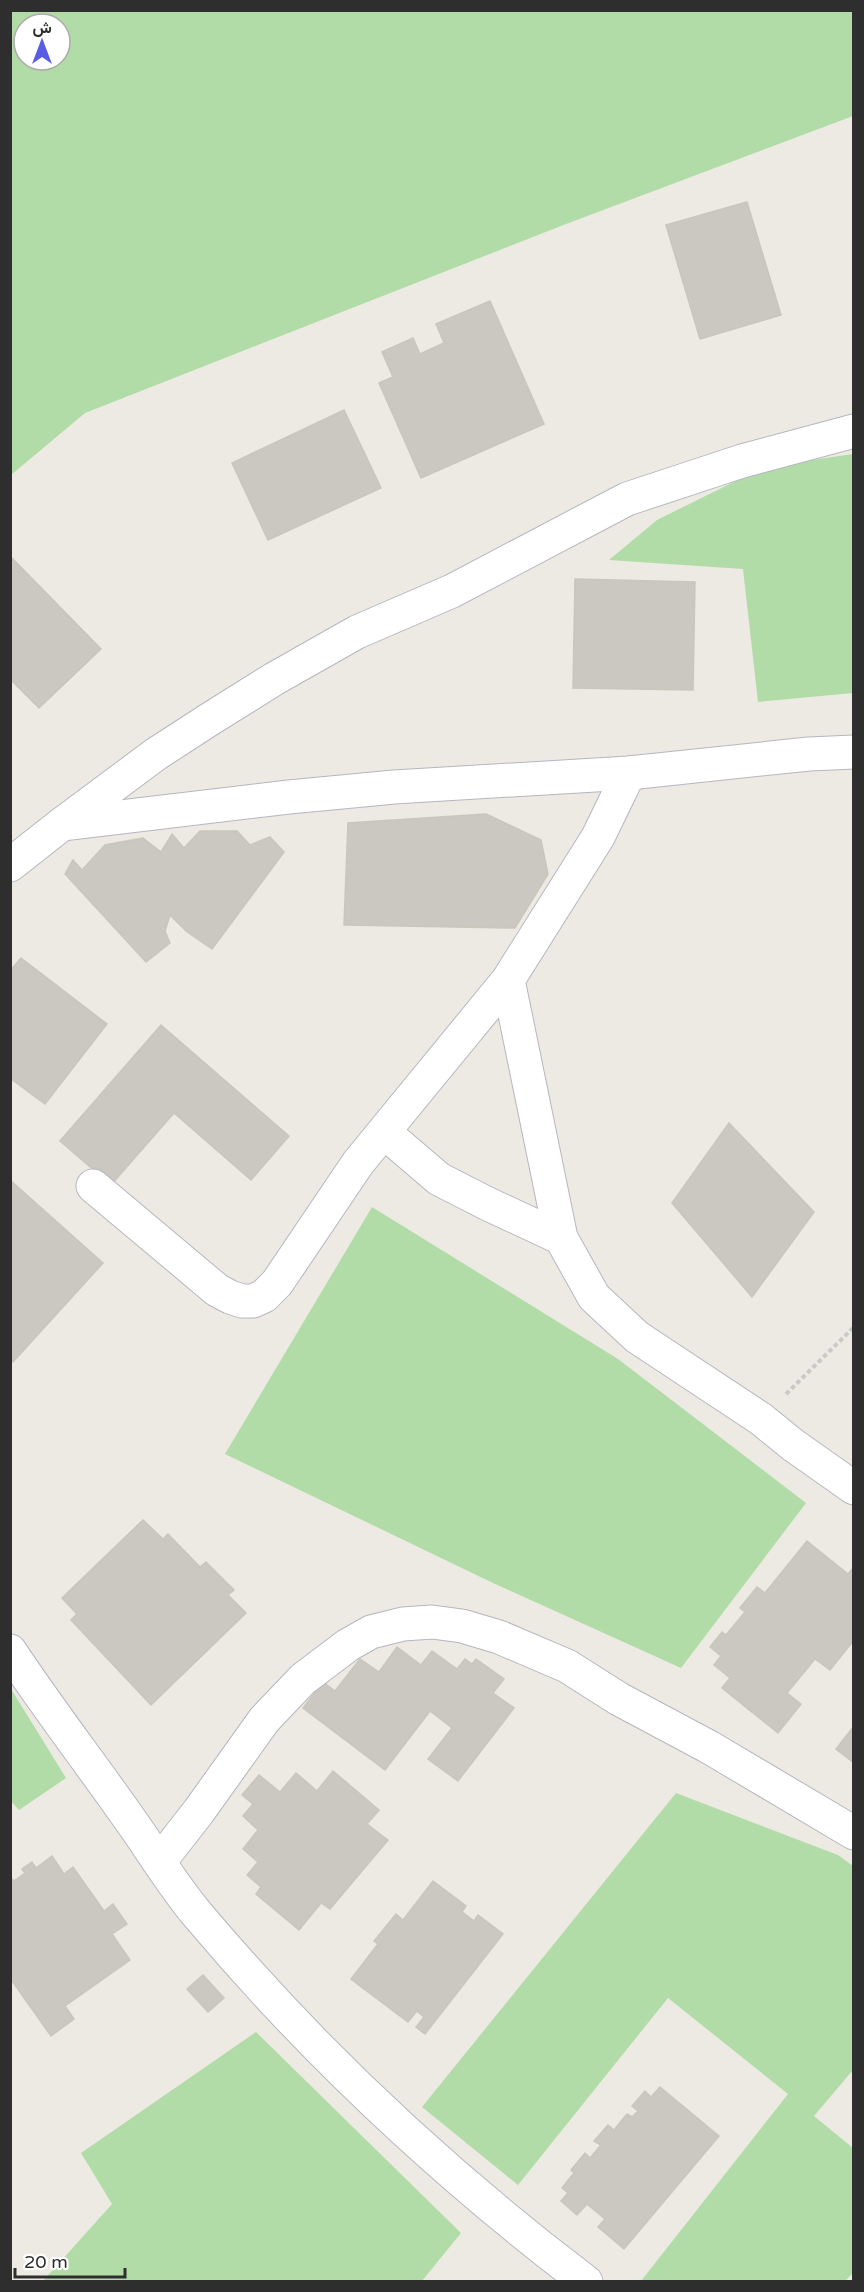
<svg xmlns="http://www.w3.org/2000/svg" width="864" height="2292" viewBox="0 0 864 2292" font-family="'Varela Round',Vazirmatn,sans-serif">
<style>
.green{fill:#b1dca7;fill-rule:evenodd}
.building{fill:#cac8c0;stroke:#c9c6bc;stroke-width:1.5}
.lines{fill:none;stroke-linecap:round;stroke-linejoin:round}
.street-casing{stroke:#b6b6c0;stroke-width:35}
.path{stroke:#c9c9c9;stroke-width:4;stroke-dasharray:4.5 3;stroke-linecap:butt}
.street{stroke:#fff;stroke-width:33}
</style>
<rect width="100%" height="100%" fill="#edeae3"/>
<g class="green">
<path d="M11,10l842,1v105l-287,108 -481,189 -74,62zM24,24h36v36h-36z"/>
<path d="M853,454v239l-95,9 -15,-133 -134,-9 48,-40 107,-53z"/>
<path d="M372,1207l246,152 188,144 -125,165 -188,-85 -268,-129z"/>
<path d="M11,1689l55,89 -47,32 -8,-9z"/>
<path d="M676,1793l162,62 15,11v204l-39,46 39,32v125l-8,8h-204l147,-187 -120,-96 -150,187 -96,-78z"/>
<path d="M256,2032l205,201 -39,48h-379l69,-77 -31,-51z"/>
</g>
<g class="building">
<path d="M747,202l34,113 -81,24 -34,-114z"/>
<path d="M490,301l54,123 -123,54 -42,-95 14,-6 -11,-25 31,-14 7,16 24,-11 -8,-19z"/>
<path d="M344,410l37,78 -113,52 -36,-77z"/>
<path d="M10,556l91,93 -62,59 -29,-29z"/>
<path d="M575,579l120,3 -2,108 -120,-2z"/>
<path d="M486,814l55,26 7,34 -33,54 -171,-3 4,-102z"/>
<path d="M200,831h37l13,14 20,-8 14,15 -72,97 -26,-18 -16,-16 -5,16 5,12 -24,19 -81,-88 8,-14 9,10 23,-25 38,-7 18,14 11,-18 12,14z"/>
<path d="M21,958l86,66 -62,80 -35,-26v-107z"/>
<path d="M161,1025l128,111 -38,44 -77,-67 -63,72 -51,-44z"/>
<path d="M729,1123l85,89 -62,85 -80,-94z"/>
<path d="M10,1180l93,83 -90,99 -3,-3z"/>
<path d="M143,1520l20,19 5,-5 32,33 6,-5 28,28 -6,5 18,18 -95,92 -80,-85 6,-6 -15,-16z"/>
<path d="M807,1541l41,33 6,-7v73l-24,30 -15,-11 -28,34 14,11 -23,29 -56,-45 8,-10 -16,-13 7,-9 -11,-9 12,-15 4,3 19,-23 -5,-4 17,-21 8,6z"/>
<path d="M397,1647l24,18 11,-14 25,18 8,-10 7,5 4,-5 28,20 -11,14 21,15 -56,73 -30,-22 24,-31 -22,-17 -45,59 -82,-62 20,-26 12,9 25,-32 19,13z"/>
<path d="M854,1726v37l-18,-14z"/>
<path d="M333,1771l46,39 -12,14 21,16 -58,69 -9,-6 -22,27 -43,-36 5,-7 -14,-12 11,-13 -15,-13 15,-19 -15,-14 10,-12 -11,-9 17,-20 21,17 16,-19 21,18z"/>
<path d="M52,1856l12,18 9,-7 31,44 9,-7 14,20 -15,10 18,26 -65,46 9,13 -23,17 -41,-58v-101l4,4 11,-8 -3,-4 10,-7 4,6z"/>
<path d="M433,1881l33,25 -4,6 12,9 4,-6 25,19 -78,100 -9,-7 8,-10 -7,-6 -9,11 -57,-43 27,-35 -4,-3 22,-27 7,6z"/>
<path d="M203,1975l21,23 -16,14 -21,-23z"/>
<path d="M660,2087l59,49 -95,113 -26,-22 7,-8 -18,-15 -10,11 -16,-14 7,-8 -6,-5 12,-15 -3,-3 14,-17 5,5 11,-13 -7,-4 14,-16 6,5 13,-16 5,3 6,-6 -6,-5 13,-15 6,6z"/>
</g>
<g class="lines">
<g class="street-casing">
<g id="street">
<path d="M629,773l-31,64 -90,143 53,258 33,59 43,40 124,82 32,26 61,43"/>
<path d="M62,824l94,-70 54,-35 64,-40 83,-47 95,-41 175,-92 115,-38 112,-30"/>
<path d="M10,865l52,-41 227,-27 105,-10 235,-14 180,-19 45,-2"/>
<path d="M384,1132l55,47 49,25 73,34"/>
<path d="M93,1186l124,104 13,7 12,4h11l11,-5 13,-13 81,-120 150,-183"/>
<path d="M10,1651c37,56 78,109 116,163 24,33 45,69 71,100 115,137 247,260 389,368"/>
<path d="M160,1861l39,-50 65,-91 39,-41 45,-34 23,-13 32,-8 29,-2 30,4 37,11 68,29 52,33 90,48 145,86"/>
</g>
</g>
<path class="path" d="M786,1394l68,-67"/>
<use href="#street" class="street"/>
</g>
<rect width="864" height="2292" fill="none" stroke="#2e2e2e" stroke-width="24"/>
<g transform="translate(42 42)"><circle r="28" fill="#ffffff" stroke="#ababab" stroke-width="1.5"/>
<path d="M0-4.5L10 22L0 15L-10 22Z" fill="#595de4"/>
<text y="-9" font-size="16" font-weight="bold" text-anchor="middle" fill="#2e2e2e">ش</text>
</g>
<path d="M15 2268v9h110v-9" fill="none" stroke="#2e2e2e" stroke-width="3"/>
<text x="24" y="2268" font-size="18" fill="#2e2e2e" stroke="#ffffff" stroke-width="4.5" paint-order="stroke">20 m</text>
</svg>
